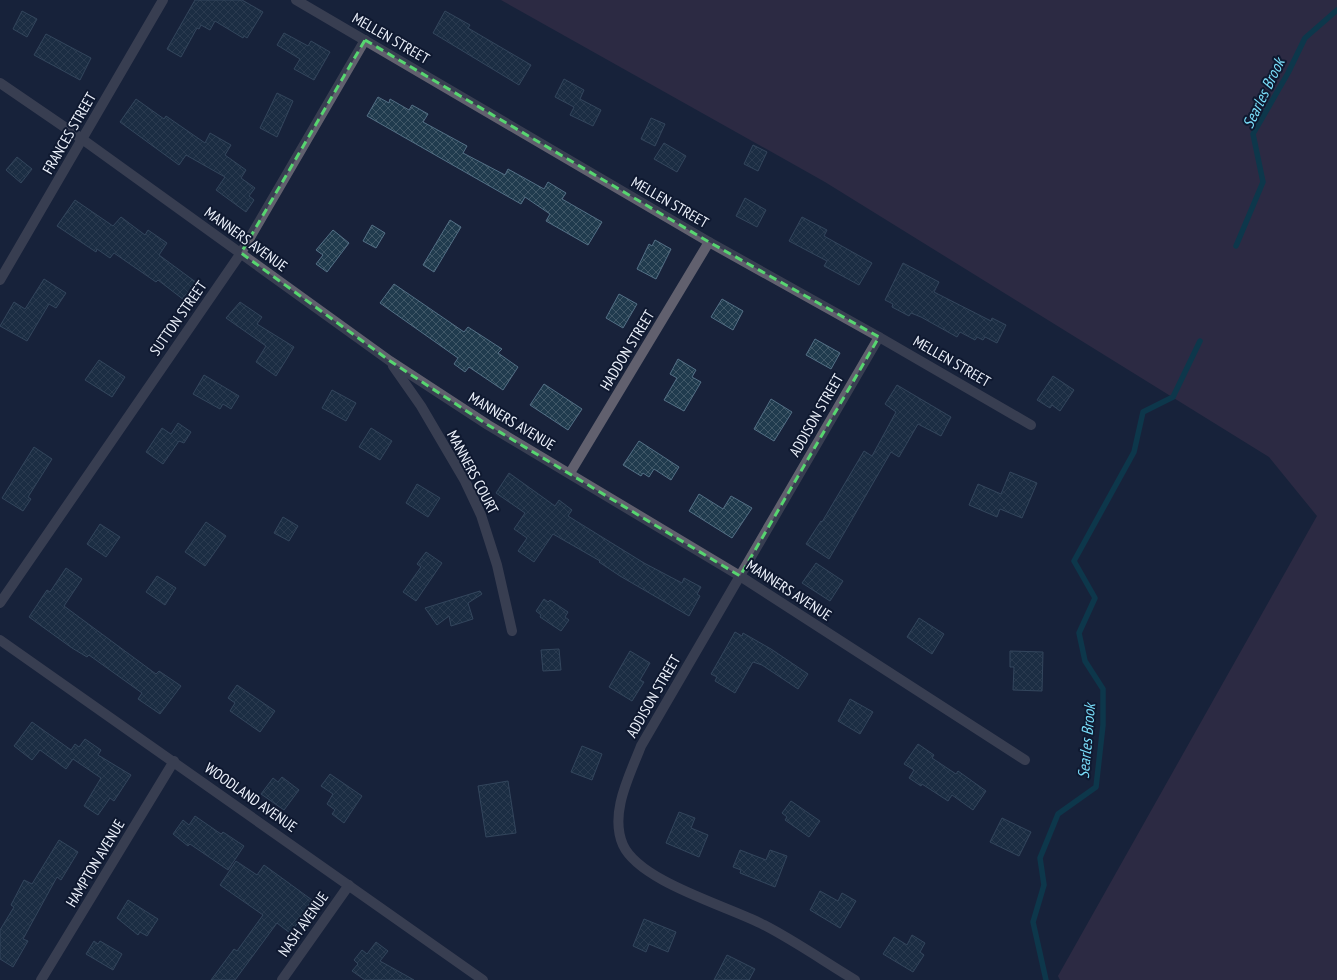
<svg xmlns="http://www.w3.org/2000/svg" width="1337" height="980" viewBox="0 0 1337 980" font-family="'PT Sans Narrow',sans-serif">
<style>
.green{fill:#45344f}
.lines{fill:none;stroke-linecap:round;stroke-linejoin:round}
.stream{stroke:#015060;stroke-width:5.5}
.building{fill:url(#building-cross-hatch);stroke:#547086}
.street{stroke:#61606e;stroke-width:10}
.marked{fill:none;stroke:#57d570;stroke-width:3;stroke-dasharray:8 5;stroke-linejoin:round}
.labels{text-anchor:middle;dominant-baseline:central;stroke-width:4;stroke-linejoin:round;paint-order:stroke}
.street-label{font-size:15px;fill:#edf2fc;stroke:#0f1930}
.water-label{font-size:16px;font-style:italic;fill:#7adefa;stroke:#0f1930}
</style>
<defs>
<pattern id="building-cross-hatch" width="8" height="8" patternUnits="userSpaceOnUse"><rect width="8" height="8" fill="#203b4e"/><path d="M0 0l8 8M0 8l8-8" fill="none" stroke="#415868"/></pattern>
</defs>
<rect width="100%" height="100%" fill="#18223a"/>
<path class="green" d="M501,0h836v980h-277l-2,-4 259,-460 -48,-59 -444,-275z"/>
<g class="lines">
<g class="stream">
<path d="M1236,246l27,-64 -10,-48 35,-61 17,-35 32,-28"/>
<path d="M1046,980l-13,-58 11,-37 -4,-27 18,-44 38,-27 7,-62v-36l-18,-28 -6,-28 16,-35 -21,-37 60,-109 9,-40 30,-15 27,-56"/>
</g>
</g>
<g class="building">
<path d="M195,0h47l21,12 -16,26 -3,-2 -1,2 -28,-17 -5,9 -9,-5 -2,4 -2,-1 -16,29 -14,-8z"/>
<path d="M22,11l15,8 -10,18 -14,-8z"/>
<path d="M445,11l25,14 -2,3 63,37 -12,20 -86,-52z"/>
<path d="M284,33l24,13 3,-5 19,11 -16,28 -20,-11 6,-10 -23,-14z"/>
<path d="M46,34l45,24 -11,22 -46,-25z"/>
<path d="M564,79l20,11 -4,9 21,11 -8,16 -23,-11 4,-8 -19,-10z"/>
<path d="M277,93l16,8 -16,36 -17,-9z"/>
<path d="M378,97l11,6 1,-4 19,11 3,-5 16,9 -5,8 44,24 -4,7 42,22 3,-6 36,20 4,-7 18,11 -4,6 40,23 -14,23 -42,-24 4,-7 -25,-17 -4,7 -154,-88z"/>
<path d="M136,99l28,20 2,-3 39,27 5,-10 21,12 -6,10 21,15 -5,8 14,10 -6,8 5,4 -8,12 -30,-22 9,-13 -39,-22 -7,10 -59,-43z"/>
<path d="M651,118l14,6 -10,22 -14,-7z"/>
<path d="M664,143l22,13 -9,16 -23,-13z"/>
<path d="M753,145l14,7 -9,19 -14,-7z"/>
<path d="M17,157l15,12 -11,14 -15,-13z"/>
<path d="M745,198l21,12 -9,17 -21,-11z"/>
<path d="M75,200l38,26 8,-9 24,18 3,-5 19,13 -8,12 38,28 -13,17 -26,-20 -2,2 -42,-29 -4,5 -13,-9 -1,3 -39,-26z"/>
<path d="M802,217l25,13 -3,6 48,27 -13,22 -35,-19 3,-5 -38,-20z"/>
<path d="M450,220l11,7 -27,45 -11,-7z"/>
<path d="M372,225l13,8 -9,15 -13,-7z"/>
<path d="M333,230l16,13 -22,29 -11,-8 7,-9 -7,-5z"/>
<path d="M655,240l16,9 -15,30 -19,-10 12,-25 3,2z"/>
<path d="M903,263l36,19 -5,10 57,29 1,-3 14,7 -9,18 -12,-6 -2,3 -6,-3 -2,3 -15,-8 -3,5 -36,-20 -10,-4 -2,3 -17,-9 1,-3 -8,-4z"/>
<path d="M44,279l22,14 -10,15 -7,-4 -22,37 -27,-15 14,-24 11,7z"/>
<path d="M394,284l70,48 4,-5 34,22 -4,4 20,14 -15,23 -34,-23 -4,5 -11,-8 4,-6 -78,-55z"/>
<path d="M619,294l18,10 -14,24 -17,-10z"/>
<path d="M722,299l21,12 -10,19 -22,-13z"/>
<path d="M240,302l22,15 -5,7 37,23 -18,29 -20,-14 10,-16 -40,-28z"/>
<path d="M815,339l25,14 -9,16 -25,-14z"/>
<path d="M678,359l18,11 -4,7 9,5 -17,29 -20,-11 13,-22 -7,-4z"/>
<path d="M99,360l26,17 -13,20 -27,-17z"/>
<path d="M204,375l35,21 -8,13 -8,-5 -3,5 -27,-15z"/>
<path d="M1053,376l21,14 -14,21 -8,-6 -2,3 -13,-8z"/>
<path d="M544,384l38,25 -14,21 -38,-25z"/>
<path d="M897,385l54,32 -10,19 -23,-12 -19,33 -8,-5 -62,107 -23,-15 15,-23 1,1 42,-71 8,5 24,-44 -11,-8z"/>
<path d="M332,390l24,13 -10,18 -24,-13z"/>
<path d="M771,399l21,13 -18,29 -20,-12z"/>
<path d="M178,423l13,9 -7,11 -5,-2 -16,23 -17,-12 16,-24 9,6z"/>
<path d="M371,428l21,13 -12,19 -21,-13z"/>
<path d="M639,441l40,26 -8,13 -17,-11 -5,8 -6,-4 -2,3 -18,-11z"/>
<path d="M34,447l18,12 -24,38 3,2 -8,12 -21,-13z"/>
<path d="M1010,472l27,11 -15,35 -22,-9 -3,8 -28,-12 9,-21 23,10z"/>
<path d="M509,473l46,33 4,-6 13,10 -4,6 76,47 38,20 2,-5 17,9 -4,7 3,2 -11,20 -69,-40 -21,-14 1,-1 -47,-27 -19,28 -16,-11 9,-13 -13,-9 11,-16 -29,-20z"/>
<path d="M417,484l23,14 -12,19 -22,-14z"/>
<path d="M699,494l24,15 8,-13 21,12 -20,30 -43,-27z"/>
<path d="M283,517l15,9 -9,15 -15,-8z"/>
<path d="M206,522l20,14 -21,30 -20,-14z"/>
<path d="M100,524l20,13 -14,20 -19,-13z"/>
<path d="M426,552l16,11 -26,38 -13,-9 18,-25 -4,-3z"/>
<path d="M816,563l27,18 -13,20 -28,-18z"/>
<path d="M66,568l16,11 -18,27 92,68 3,-3 22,15 -21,28 -22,-15 4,-6 -53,-38 -2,2 -15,-9 -43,-31 18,-27 3,2z"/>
<path d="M157,576l19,12 -11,17 -19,-13z"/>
<path d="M480,591l2,3 -14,9 5,16 -22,7 -2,-10 -12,9 -12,-17z"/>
<path d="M544,599l4,3 2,-2 18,12 -3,5 4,3 -8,11 -21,-14 1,-2 -5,-4z"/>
<path d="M919,618l25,16 -12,20 -25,-17z"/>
<path d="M735,632l7,4 1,-3 28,16 37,25 -10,15 -36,-24 -9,-3 -18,31 -20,-12 2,-4 -6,-3z"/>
<path d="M559,649l2,21 -18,1 -2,-21z"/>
<path d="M630,651l20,12 -10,17 4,2 -12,19 -23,-14z"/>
<path d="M1010,651l33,1 -1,39 -29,-1 1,-23h-4z"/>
<path d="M237,685l38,26 -15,21 -30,-21 5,-8 -7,-5z"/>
<path d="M850,699l23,13 -13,22 -22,-13z"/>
<path d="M32,722l39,28 4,-6 4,3 6,-8 16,11 -3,5 33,20 -17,26 -4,-3 -12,17 -14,-9 17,-28 -28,-19 -7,10 -26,-19 -8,10 -18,-14z"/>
<path d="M918,744l16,11 -2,3 24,16 2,-3 28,20 -13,19 -21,-15 -4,6 -26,-17 -1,2 -12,-8 5,-8 -10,-6z"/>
<path d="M582,746l20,8 -10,26 -21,-8z"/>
<path d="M330,774l32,22 -18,27 -12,-9 3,-4 -8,-6 6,-10 -12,-8z"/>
<path d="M282,777l17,13 -15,20 -23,-16 12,-16 5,4z"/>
<path d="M508,781l8,52 -30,4 -8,-51z"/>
<path d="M791,801l29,20 -11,16 -24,-17 2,-3 -5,-4z"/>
<path d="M679,812l16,6 -4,10 17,7 -9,22 -33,-14z"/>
<path d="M195,816l26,18 2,-2 21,14 -16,24 -38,-26 -2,2 -15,-12 10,-14 6,5z"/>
<path d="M1002,818l29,14 -12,24 -29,-14z"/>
<path d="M59,840l19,12 -17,28 -4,-3 -34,62 5,2 -15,26 -13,-8v-29l14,-23 -3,-2 13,-25 8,4z"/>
<path d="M740,850l26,10 4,-10 17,6 -12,31 -35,-14 1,-3 -8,-3z"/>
<path d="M236,861l21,14 7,-10 48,35 -5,7 2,1 -19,25 -13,-10 -42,57h-24l23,-31 3,2 26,-36 -43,-30z"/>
<path d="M820,891l18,10 4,-8 14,8 -16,27 -30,-18z"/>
<path d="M128,900l30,19 -11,17 -7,-4 -2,3 -21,-17z"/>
<path d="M644,919l32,13 -8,20 -19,-8 -3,8 -13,-6z"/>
<path d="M912,935l13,8 -5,9 4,3 -11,17 -30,-18 11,-17 13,8z"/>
<path d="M94,941l4,3 2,-3 22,13 -9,16 -27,-16z"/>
<path d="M376,942l12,9 -8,10 34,19h-49l-13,-9 6,-7 -4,-4 8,-10 5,4z"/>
<path d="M727,955l28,14 -6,11h-35z"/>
</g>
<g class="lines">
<g class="street">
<path d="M296,0l413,242 170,95 152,88"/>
<path d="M0,83l82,56 308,222 98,64 252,151 285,184"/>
<path d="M0,280l163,-280"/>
<path d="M393,366l28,40 44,75 16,34 16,50 15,66"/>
<path d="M570,473l139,-231"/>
<path d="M0,603l241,-350 124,-213"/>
<path d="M0,640l483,340"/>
<path d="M41,980l133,-219"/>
<path d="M282,980l67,-95"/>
<path d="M855,980c-30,-18 -60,-39 -91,-55 -36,-19 -124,-43 -141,-80 -14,-32 7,-70 18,-99l238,-409"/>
</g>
</g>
<path d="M0 0H1337V980H0ZM365,40l344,202 170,95 -139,239 -252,-151 -98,-64 -149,-108z" fill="#18223a" fill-opacity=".55" fill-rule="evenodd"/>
<path class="marked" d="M365,40l344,202 170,95 -139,239 -252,-151 -98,-64 -149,-108z"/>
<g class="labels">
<g class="street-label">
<text transform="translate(391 38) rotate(30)">MELLEN STREET</text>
<text transform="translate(69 133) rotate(-60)">FRANCES STREET</text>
<text transform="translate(670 202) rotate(30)">MELLEN STREET</text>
<text transform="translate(246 239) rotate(36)">MANNERS AVENUE</text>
<text transform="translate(178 318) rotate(-55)">SUTTON STREET</text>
<text transform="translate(627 350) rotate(-59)">HADDON STREET</text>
<text transform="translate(952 361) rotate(30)">MELLEN STREET</text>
<text transform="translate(816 415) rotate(-60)">ADDISON STREET</text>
<text transform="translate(512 421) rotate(31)">MANNERS AVENUE</text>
<text transform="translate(473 472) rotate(62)">MANNERS COURT</text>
<text transform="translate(789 590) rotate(33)">MANNERS AVENUE</text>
<text transform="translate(653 696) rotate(-60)">ADDISON STREET</text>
<text transform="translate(251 797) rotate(35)">WOODLAND AVENUE</text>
<text transform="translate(95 863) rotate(-59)">HAMPTON AVENUE</text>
<text transform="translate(303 924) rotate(-55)">NASH AVENUE</text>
</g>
<g class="water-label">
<text transform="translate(1263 93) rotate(-64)">Searles Brook</text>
<text transform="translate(1086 741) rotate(-85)">Searles Brook</text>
</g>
</g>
</svg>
